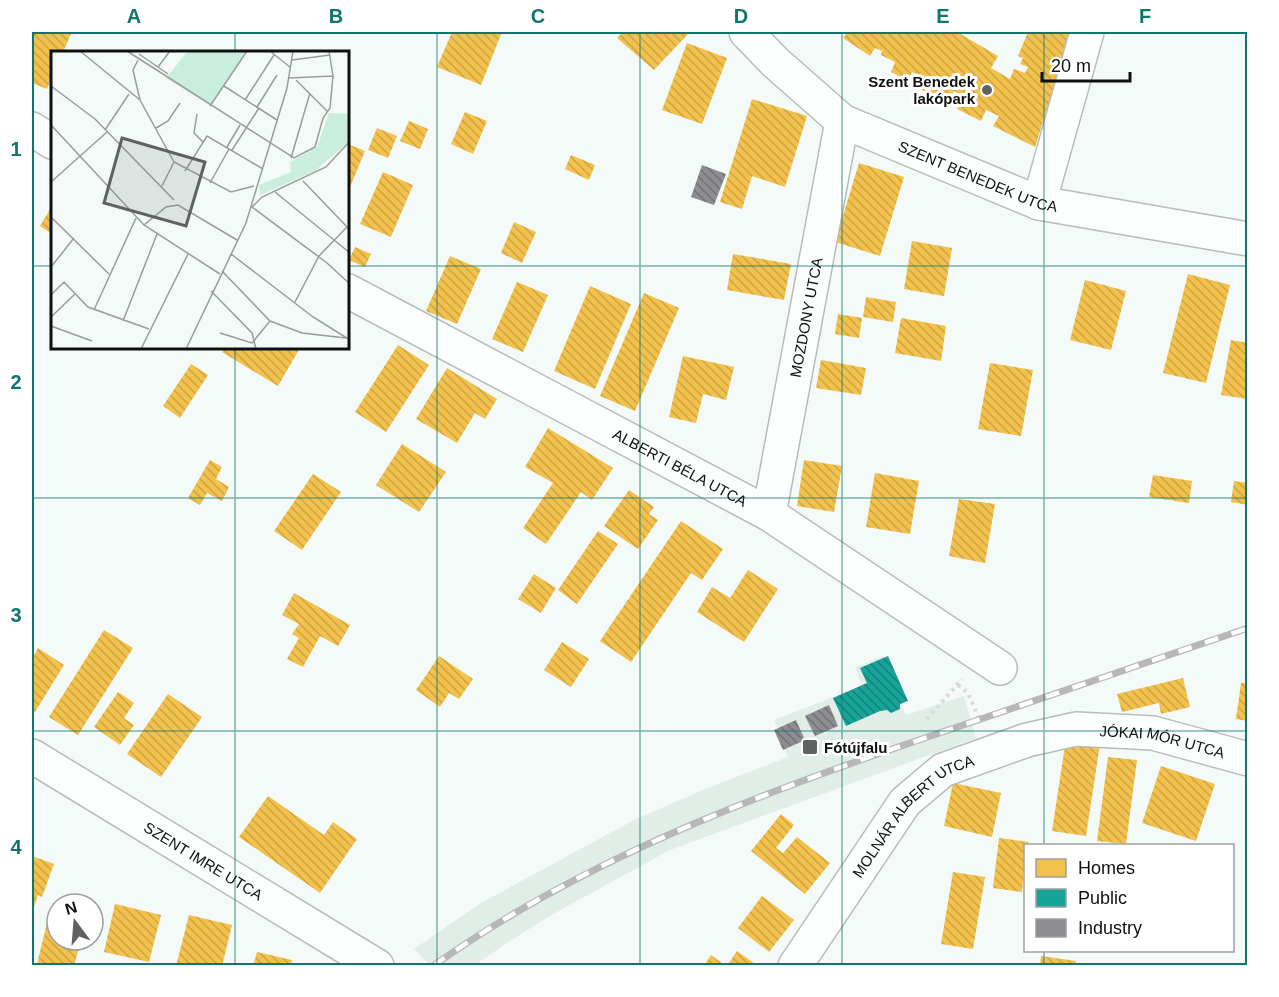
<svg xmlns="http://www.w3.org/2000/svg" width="1279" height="997" viewBox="0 0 1279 997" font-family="Arial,sans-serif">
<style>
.built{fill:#e1eee8}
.homes{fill:url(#homes-back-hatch)}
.public{fill:url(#public-back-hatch)}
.industry{fill:url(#industry-back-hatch)}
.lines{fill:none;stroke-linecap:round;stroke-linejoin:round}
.minor-casing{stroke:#b8bcba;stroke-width:36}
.path{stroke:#d8dad8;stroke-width:4;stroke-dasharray:3 4.5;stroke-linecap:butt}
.minor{stroke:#fdfefe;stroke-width:33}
.rail-casing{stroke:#b6b7b6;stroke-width:7}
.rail{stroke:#fff;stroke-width:4.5;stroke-dasharray:14;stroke-linecap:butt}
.grid{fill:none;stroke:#0f766e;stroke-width:1.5;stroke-opacity:0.55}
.poi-dot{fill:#5e6360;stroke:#fff;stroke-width:2}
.labels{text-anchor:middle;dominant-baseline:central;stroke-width:6;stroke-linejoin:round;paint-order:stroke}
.poi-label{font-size:15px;font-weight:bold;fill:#0d110f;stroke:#fff;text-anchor:end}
.street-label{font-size:15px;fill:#0d110f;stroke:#fff}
.inset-road{fill:none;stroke:#989d9a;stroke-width:1.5}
.view{fill:#5e6360;fill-opacity:0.15;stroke:#5e6360;stroke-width:3}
.inset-edge{fill:none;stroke:#0d110f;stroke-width:3}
.neatline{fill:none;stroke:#0f766e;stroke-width:2}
.grid-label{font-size:20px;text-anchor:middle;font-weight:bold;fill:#0f766e}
</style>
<defs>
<pattern id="homes-back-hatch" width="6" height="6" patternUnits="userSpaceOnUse" patternTransform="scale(1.5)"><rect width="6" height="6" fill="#f2c14e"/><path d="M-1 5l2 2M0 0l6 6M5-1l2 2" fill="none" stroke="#cea543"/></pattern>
<pattern id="public-back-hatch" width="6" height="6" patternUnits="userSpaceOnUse" patternTransform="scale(1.5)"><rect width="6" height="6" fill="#17a398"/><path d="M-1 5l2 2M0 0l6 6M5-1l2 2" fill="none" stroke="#13837a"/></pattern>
<pattern id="industry-back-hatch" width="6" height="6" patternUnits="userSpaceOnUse" patternTransform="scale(1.5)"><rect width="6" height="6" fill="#8d8d92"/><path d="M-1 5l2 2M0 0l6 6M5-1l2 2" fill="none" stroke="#727276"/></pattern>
</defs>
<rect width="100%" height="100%" fill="#f4faf7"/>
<path class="built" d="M883,656l23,59 58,-19 12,42 -306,112 -117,64 -49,31 -29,20h-45l-16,-16 67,-46 153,-83 71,-31 83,-32 -14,-37 88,-34 -7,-19z"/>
<g class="homes">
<path d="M32,32h40l-9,20h-11v25l-5,12 -15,-6z"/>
<path d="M452,32h50l-21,53 -44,-18z"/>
<path d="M623,32h67l-36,38 -37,-32z"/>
<path d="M848,32h109l41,24 -7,12 19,11 4,-10 11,4 3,-6 -8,-3 3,-6 -5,-2 10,-24h43l-36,115 -42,-21 6,-10 -13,-6 -5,11 -24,-12 6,-13 -9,-5 -7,12 -29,-15 6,-10 -12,-6 -4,9 -17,-9 4,-10 -14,-7 1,-4 -7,-3 -5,8 -27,-18z"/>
<path d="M687,43l40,15 -25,66 -40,-14z"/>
<path d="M752,99l55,17 -22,71 -33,-11 -10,33 -22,-7z"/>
<path d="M465,112l22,9 -14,33 -22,-10z"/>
<path d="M409,121l19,8 -8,20 -20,-8z"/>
<path d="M377,128l20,8 -9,22 -20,-8z"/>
<path d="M348,144l17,7 -17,41z"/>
<path d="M571,155l24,10 -6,15 -24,-11z"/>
<path d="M859,163l45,14 -24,79 -45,-14z"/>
<path d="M383,172l30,13 -22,52 -31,-13z"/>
<path d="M52,206v28l-12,-8z"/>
<path d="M514,222l22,10 -14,31 -21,-10z"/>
<path d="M912,241l40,7 -8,48 -40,-7z"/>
<path d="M355,247l16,7 -6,13 -16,-7z"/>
<path d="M733,254l58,10 -7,36 -57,-10z"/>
<path d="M450,256l31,13 -24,55 -31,-13z"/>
<path d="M1188,274l42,11 -24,98 -43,-10z"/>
<path d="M1085,280l41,11 -15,59 -41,-10z"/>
<path d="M517,282l31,13 -25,57 -31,-13z"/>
<path d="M590,286l41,18 -36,85 -41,-18z"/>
<path d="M644,293l35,15 -44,103 -35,-15z"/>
<path d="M866,297l30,5 -3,20 -30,-5z"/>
<path d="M838,314l24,4 -3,20 -24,-4z"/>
<path d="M901,318l45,8 -5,35 -46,-8z"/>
<path d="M1231,340l17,3v56l-27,-4z"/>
<path d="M398,345l31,20 -43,67 -31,-20z"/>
<path d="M224,348h76l-22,38 -56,-34z"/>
<path d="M683,356l51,11 -8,33 -23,-6 -7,29 -27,-6z"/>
<path d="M821,360l45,8 -5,27 -45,-7z"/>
<path d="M990,363l43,7 -12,66 -43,-7z"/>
<path d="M191,364l17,11 -28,43 -17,-12z"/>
<path d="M447,368l50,31 -12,20 -10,-6 -18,30 -41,-24z"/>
<path d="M548,428l65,40 -21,32 -11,-8 -35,52 -23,-16 30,-45 -28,-16z"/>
<path d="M402,444l44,28 -27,40 -43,-27z"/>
<path d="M210,460l12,7 -6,12 13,8 -7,14 -15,-8 -7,12 -12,-7z"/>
<path d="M804,460l38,6 -8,46 -37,-6z"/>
<path d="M875,473l44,8 -9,53 -44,-7z"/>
<path d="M313,474l28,18 -39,58 -28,-19z"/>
<path d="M1153,475l39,6 -3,22 -40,-6z"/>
<path d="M1234,481l14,2v22l-17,-3z"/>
<path d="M629,490l25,17 -5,7 9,6 -20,29 -34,-23z"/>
<path d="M959,499l36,5 -10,59 -36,-7z"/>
<path d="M681,521l42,28 -21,31 -11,-7 -60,89 -31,-21z"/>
<path d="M598,531l20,13 -41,60 -19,-14z"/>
<path d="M748,570l30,19 -34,53 -47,-30 15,-25 18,11z"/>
<path d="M534,574l22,14 -15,25 -23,-14z"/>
<path d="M294,593l56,32 -12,21 -18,-10 -17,31 -16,-8 12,-21 -7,-4 7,-10 -17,-9z"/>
<path d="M104,630l29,18 -55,87 -29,-18z"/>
<path d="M562,642l27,17 -18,28 -27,-17z"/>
<path d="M38,648l26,17 -29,47 -3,-2v-51z"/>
<path d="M439,656l34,23 -14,20 -10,-6 -9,14 -24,-17z"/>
<path d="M1183,678l7,29 -29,7 -2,-11 -37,9 -5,-18z"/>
<path d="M1241,683h7v38l-12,-2z"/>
<path d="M118,692l16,11 -10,15 10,7 -14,20 -26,-18z"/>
<path d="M168,694l34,23 -41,60 -34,-23z"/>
<path d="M1066,739l34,5 -14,92 -34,-5z"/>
<path d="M1108,757l29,3 -11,84 -29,-3z"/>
<path d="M1161,766l54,18 -19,57 -54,-18z"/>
<path d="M953,783l48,10 -9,44 -48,-11z"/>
<path d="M268,796l56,39 9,-13 24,17 -37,54 -81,-56z"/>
<path d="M781,814l13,11 -18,23 7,5 14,-16 33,26 -25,31 -54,-43z"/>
<path d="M999,838l30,4 -1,4h-2l-4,46 -29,-4z"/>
<path d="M32,856l22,8 -12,33 -4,-2 -6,18z"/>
<path d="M953,872l32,5 -12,72 -32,-5z"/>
<path d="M762,896l32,24 -25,32 -31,-24z"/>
<path d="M115,904l46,11 -12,47 -45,-10z"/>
<path d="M189,915l43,10 -10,41h-46z"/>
<path d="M47,923l10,3v14h24l-7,26 -37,-2z"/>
<path d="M737,951l21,15h-31z"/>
<path d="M257,952l35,8 -1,6h-38z"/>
<path d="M711,955l15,11h-22z"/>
<path d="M1041,956l35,5 -1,5h-35z"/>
</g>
<path class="public" d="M888,656l20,45 -8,3v5l-9,4 -4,-3 -7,1 -34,15 -13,-28 34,-15 -7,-15z"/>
<g class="industry">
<path d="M702,165l24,9 -12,31 -23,-8z"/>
<path d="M829,705l9,21 -23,10 -10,-20z"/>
<path d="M796,720l9,20 -22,10 -9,-20z"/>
</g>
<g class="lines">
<g class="minor-casing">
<g id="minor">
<path id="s1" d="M746,32l29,30 67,59 197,82 209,36"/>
<path d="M32,129l20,13"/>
<path d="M1039,203l48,-171"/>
<path id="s2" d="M348,291l421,223 231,154"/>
<path id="s3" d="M769,514l73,-393"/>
<path id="s4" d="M32,756l345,210"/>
<path id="s5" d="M795,966l110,-164 38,-32 84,-30 49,-11 77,4 95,26"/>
</g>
</g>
<g class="path">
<path d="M958,685l10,8 13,30"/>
<path d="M927,719l35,-40"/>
</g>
<use href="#minor" class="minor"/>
<g class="rail-casing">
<path id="rail" d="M433,966c166,-118 357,-183 548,-247 89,-30 178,-61 267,-91"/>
</g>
<use href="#rail" class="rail"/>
</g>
<path class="grid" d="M235,32v20M437,32v934M640,32v934M842,32v934M1044,32v814M32,266h20M348,266h900M235,348v618M32,498h1216M32,731h1216M1044,950v16"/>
<g class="poi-dot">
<circle cx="987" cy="90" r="6"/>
<rect x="802" y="739" width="16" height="16" rx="3"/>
</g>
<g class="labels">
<g class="poi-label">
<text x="975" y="81">Szent Benedek<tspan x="975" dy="17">lakópark</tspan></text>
<text x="824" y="747" text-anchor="start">Fótújfalu</text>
</g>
<g class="street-label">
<text stroke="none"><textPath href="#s1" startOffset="278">SZENT BENEDEK UTCA</textPath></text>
<text stroke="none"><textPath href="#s3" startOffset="200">MOZDONY UTCA</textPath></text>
<text stroke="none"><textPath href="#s2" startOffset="376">ALBERTI BÉLA UTCA</textPath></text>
<text stroke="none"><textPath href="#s5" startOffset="474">JÓKAI MÓR UTCA</textPath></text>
<text stroke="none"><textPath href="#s5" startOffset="194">MOLNÁR ALBERT UTCA</textPath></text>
<text stroke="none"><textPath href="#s4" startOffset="201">SZENT IMRE UTCA</textPath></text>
</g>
</g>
<g transform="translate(51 51)">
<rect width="298" height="298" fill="#f4faf7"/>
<path d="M137,0h58l-36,54 -44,-27zM278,62l20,1v27l-34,30 -55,24 -1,-10 32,-13 -1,-10 27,-15z" fill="#c9eedd"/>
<path class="inset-road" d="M29,0l60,49M76,0l167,107 21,-11 8,-29 7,-10 3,-32 -4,-25M219,0l21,17M88,3l29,20M87,9l-5,10 7,30 34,62 57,30 23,-6M241,9l38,-5M107,16l12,-16M238,27l44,-2M245,29l31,31M0,35l44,33 79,81M173,35l53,34M194,49l29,-45M159,55l37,-55M206,56l20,-32M146,63l-3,19 9,9M0,74l93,100 76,49M105,77l12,-7 12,-18M54,79l24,-36M299,90l-24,26 -64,30 -10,10 75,56 23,21M176,96l13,-22M181,99l27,-42M240,107l19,-65M134,120l22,-35 56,33M252,130l47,49M0,131l56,-50M159,132l19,-34M111,135l12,-24M224,141l75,61M0,166l58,57M93,174l22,-18 12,-2 59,35M180,203l82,63 37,23M0,216l23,-29M171,220l48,50 32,12 44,5M160,240l41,42 4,16M0,244l13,-13 24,25 61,22M244,251l24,-46 28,-29M43,259l42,-92M0,266l24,-23M72,270l34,-87M0,275l41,15M169,282l32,10 18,-22M90,298l47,-95M135,298l60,-126 41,-135 6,-37"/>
<path class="view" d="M71,87l83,24 -19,64 -82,-23z"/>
<rect width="298" height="298" class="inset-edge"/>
</g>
<rect width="1279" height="997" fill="none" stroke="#ffffff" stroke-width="66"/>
<rect x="1024" y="844" width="210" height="108" fill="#ffffff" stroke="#9ea09f" stroke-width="1.5"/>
<rect x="1036" y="859" width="30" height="18" fill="#f2c14e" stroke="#9ea09f" stroke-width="1.5"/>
<text x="1078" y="874" font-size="18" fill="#0d110f">Homes</text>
<rect x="1036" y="889" width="30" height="18" fill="#17a398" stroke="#9ea09f" stroke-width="1.5"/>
<text x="1078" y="904" font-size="18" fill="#0d110f">Public</text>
<rect x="1036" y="919" width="30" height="18" fill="#8d8d92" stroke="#9ea09f" stroke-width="1.5"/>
<text x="1078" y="934" font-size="18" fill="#0d110f">Industry</text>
<g transform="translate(75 922) rotate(344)"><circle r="28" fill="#ffffff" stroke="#9ea09f" stroke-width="1.5"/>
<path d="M0-4.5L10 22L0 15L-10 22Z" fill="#5e6360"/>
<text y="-9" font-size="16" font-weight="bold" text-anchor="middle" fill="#0d110f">N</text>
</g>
<path d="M1042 72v9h88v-9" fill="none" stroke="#0d110f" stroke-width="3"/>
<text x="1051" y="72" font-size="18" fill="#0d110f" stroke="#ffffff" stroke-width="4.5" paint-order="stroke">20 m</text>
<rect x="33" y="33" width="1213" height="931" class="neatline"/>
<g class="grid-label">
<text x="134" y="23">A</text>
<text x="336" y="23">B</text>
<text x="538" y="23">C</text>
<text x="741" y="23">D</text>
<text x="943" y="23">E</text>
<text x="1145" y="23">F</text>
<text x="16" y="156">1</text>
<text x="16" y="389">2</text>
<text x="16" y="622">3</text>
<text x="16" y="854">4</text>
</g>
</svg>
